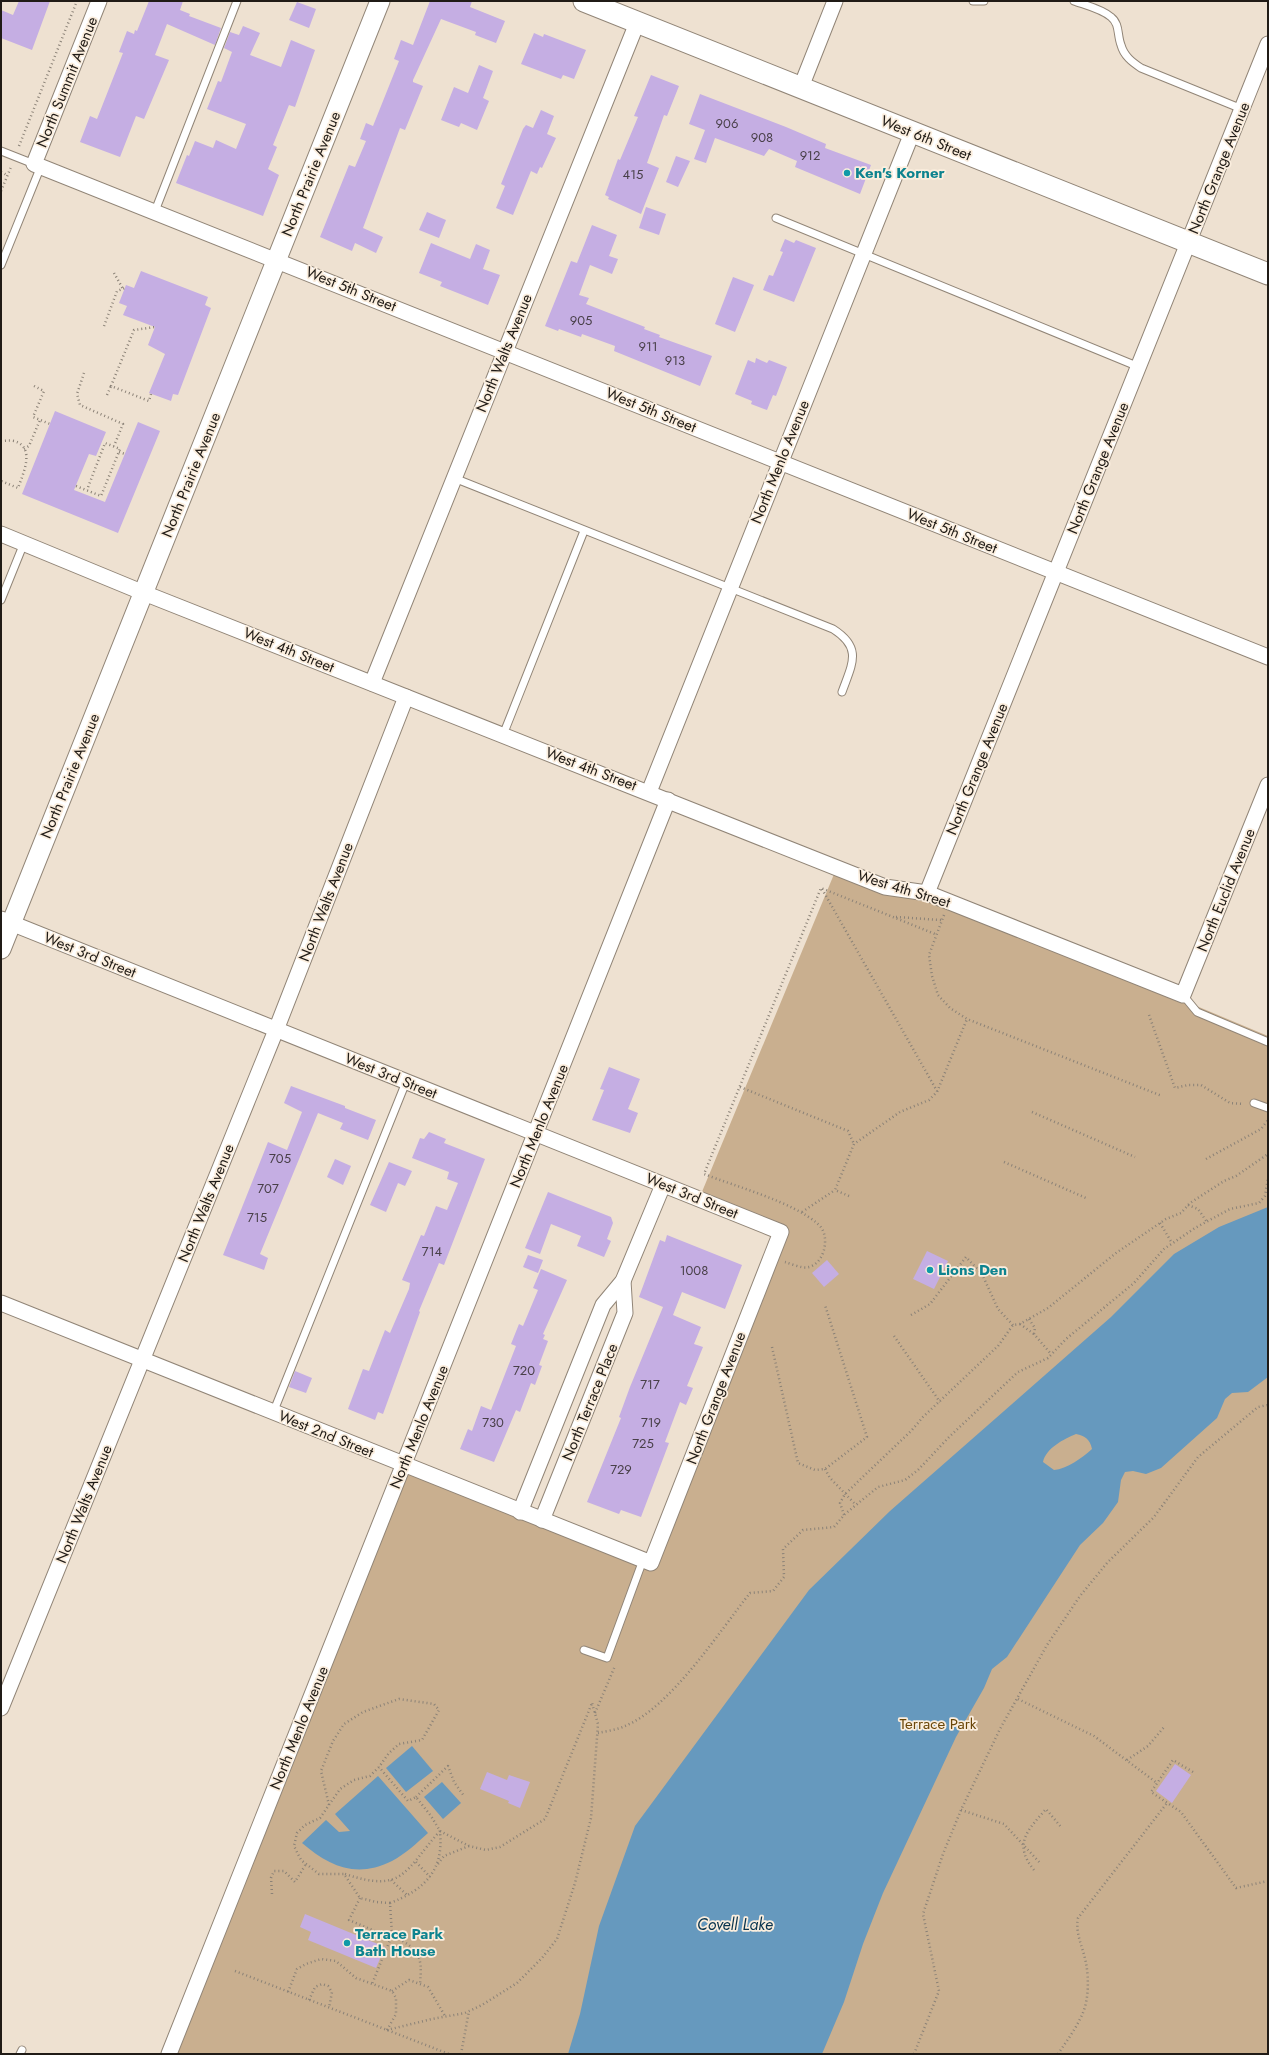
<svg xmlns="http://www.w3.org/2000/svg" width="1269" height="2055" viewBox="0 0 1269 2055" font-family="Jost,sans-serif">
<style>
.green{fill:#c9af8f}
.water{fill:#6699be;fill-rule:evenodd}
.building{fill:#c5aee3}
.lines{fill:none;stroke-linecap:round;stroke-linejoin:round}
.service-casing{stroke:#918577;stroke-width:9}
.minor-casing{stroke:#918577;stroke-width:17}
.tertiary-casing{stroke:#918577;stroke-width:21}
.secondary-casing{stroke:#918577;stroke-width:23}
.path{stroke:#8b8277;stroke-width:2.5;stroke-dasharray:1 3;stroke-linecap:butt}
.service{stroke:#fff;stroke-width:7}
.minor{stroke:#fff;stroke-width:15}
.tertiary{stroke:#fff;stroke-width:19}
.secondary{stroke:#fff;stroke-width:21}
.culture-dot{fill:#0f9aa8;stroke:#fbeede;stroke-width:1.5}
.labels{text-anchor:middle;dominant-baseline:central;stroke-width:3.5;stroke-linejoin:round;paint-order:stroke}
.number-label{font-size:13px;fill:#494049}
.street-label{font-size:15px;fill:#201b16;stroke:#fbeede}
.culture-label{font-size:15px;font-weight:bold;fill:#0d838f;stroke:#fbeede;text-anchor:start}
.park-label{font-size:15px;fill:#6a4608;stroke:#fbeede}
.water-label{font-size:16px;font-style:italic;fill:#09344e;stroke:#fbeede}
</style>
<rect width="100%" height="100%" fill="#eee1d1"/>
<path class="green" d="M837,867l90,26 341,143v1018h-1099l235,-589 246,98 131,-331 -82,-33z"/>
<g class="water">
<path d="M1268,1207v170l-20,15 -16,1 -7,6 -8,19 -56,50 -15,6 -13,-3 -8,1 -4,8 -3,22 -15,21 -23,22 -73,112 -15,12 -8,19 -28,49 -73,156 -20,51 -19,58 -22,52h-254l12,-40 19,-88 36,-100 174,-236 81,-79 221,-194 63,-63 45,-27zM1076,1434c9,2 14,5 16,15 -10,9 -25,20 -38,21l-11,-8c3,-14 21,-23 33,-28z"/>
<path d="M412,1746l21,25 -27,21 -20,-24z"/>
<path d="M378,1776l50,57c-11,10 -23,21 -36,28 -36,18 -63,5 -90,-18l24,-23 13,12 11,-1 -15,-17z"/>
<path d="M442,1782l19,21 -18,16 -19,-22z"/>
</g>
<g class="building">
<path d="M19,1h31l-18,49 -31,-12v-28l12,5z"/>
<path d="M149,1h34l-3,9 10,4 -1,2 32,12 -6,17 -48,-21 -12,31 14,5 -25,59 -8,-3 -16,41 -40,-15 10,-26 7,3 26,-66 -4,-1 8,-21 7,3 1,-4 2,1z"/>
<path d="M430,1h42l-2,6 35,14 -9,22 -21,-8 1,-3 -35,-13 -28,61v2l10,4 -18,44 -5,-2 -37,100 20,9 -7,16 -21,-10 -3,8 -32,-14 29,-72 6,2 11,-26 -6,-2 6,-16 7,3 26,-65 -5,-2 7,-19 12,5z"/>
<path d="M297,2l19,7 -7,19 -20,-8z"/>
<path d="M243,26l17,7 -10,22 31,12 10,-27 24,10 -20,57 -6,-2 -16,40 4,2 -9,22 11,6 -16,41 -87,-33 11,-28 2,1 6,-15 18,7 3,-8 20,9 10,-25 -39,-15 11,-28 3,1 11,-30 -8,-4 6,-16 9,3z"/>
<path d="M534,33l9,4 1,-3 42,16 -12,29 -11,-4 -2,4 -40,-15z"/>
<path d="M479,65l14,6 -10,27 6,3 -12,29 -16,-7 -2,4 -18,-7 13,-33 14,6z"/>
<path d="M651,75l28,11 -12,30 -3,-1 -17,48 12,5 -18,46 -33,-15 1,-2 -4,-2 13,-36 2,1 18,-43 -4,-1z"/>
<path d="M700,94l86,33 40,17 -1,4 46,17 -11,29 -65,-27 2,-6 -28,-12 -5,7 -49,-18 -9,25 -12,-4 11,-29 -16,-6z"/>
<path d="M541,110l13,6 -7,18 9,4 -14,30 -2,-1 -3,7 -6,-3 -18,44 -17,-7 9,-22 -4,-2 22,-55 3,-4 7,3z"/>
<path d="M676,156l14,5 -12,26 -12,-5z"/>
<path d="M646,207l20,7 -7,21 -20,-7z"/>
<path d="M427,212l19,8 -7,18 -20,-8z"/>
<path d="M592,225l25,10 -8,21 9,3 -6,15 -22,-9 -11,30 10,3 -3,6 59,23 -1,2 16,6 -1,2 53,19 -12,30 -86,-35 1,-5 -33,-12 -1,3 -22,-8 -1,2 -13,-5 26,-65 6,2z"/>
<path d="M785,239l9,4 2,-3 20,8 -22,54 -31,-12 6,-15 4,1 10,-24 -3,-1z"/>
<path d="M431,243l39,16 6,-15 14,6 -7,19 17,6 -12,30 -48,-19 2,-4 -23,-9z"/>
<path d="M141,271l67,26 -3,8 6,3 -33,87 -5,-1 -2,7 -22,-8 16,-39 -17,-9 7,-18 -32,-12 4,-9 -8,-3 7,-18 8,3z"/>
<path d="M733,277l21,8 -19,47 -20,-8z"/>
<path d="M756,358l11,5 2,-3 18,7 -11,29 -3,-1 -6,15 -16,-6 1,-3 -17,-7 13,-34 7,3z"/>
<path d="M55,411l51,21 -10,24 -7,-2 -15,36 31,12 33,-80 22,9 -42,102 -96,-39z"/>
<path d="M609,1067l31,12 -12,30 10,4 -8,20 -38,-13 12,-30 -4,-1z"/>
<path d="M291,1086l54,20v2l31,12 -8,20 -28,-11 3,-6 -25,-10 -58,141 8,4 -4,12 -41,-15 45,-113 19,8 15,-38 -18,-9z"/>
<path d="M429,1132l17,7 -2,4 41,16 -41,106 -5,-2 -20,48 1,1 -37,102 -5,-2 -3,8 -27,-11 15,-40 6,2 16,-41 5,3 19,-44 1,-6 -8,-3 19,-45 3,1 12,-30 11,4 11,-27 -11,-4 2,-7 -37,-14 8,-20 4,1z"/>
<path d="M335,1159l16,7 -8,19 -16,-8z"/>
<path d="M389,1162l23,9 -7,15 -7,-3 -12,29 -16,-7z"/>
<path d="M548,1192l63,25 2,6 -6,16 4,2 -7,16 -27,-11 4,-10 -30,-12 -11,30 -15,-6z"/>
<path d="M667,1235l75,30 -17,44 -43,-17 -9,23 28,12 -7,17 9,3 -16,39 6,2 -7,17 -6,-3 -15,40 4,1 -28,74 -20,-7 -2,4 -32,-12 34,-84 -2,-1 11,-30 33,-80 -24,-10 21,-57 5,2z"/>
<path d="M927,1251l21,10 -14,28 -21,-10z"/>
<path d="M528,1255l15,5 -5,13 -15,-6z"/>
<path d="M827,1260l12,14 -15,13 -12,-14z"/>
<path d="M541,1269l26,11 -24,54 2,1 -2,4 5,2 -9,24 3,1 -7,19 -4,-2 -11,29 -4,-2 -22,52 -34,-13 8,-20 4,2 9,-25 10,4 25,-64 -5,-2 8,-20 4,2 15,-36 -5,-2z"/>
<path d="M295,1371l17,7 -6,15 -17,-6z"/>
<path d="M1175,1764l16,11 -19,28 -16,-12z"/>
<path d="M487,1772l20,8 2,-5 21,7 -10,26 -12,-5 1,-2 -29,-12z"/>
<path d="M305,1914l80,33 -9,21 -68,-28 3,-8 -11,-5z"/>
</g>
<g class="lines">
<g class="service-casing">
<g id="service">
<path d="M973,1h11"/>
<path d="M1074,1c11,4 28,8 37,16 9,7 6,18 10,28 3,11 11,17 20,23l101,41"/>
<path d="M1,151l33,13"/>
<path d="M155,211l82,-210"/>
<path d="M776,218l363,149"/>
<path d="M1,265l40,-99"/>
<path d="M454,478l379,151c30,19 19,35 9,63"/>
<path d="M1,600l23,-57"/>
<path d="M503,735l81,-204"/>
<path d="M1183,995l14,17 71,30"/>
<path d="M1254,1103l14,5"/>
<path d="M273,1413l133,-331"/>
<path d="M584,1650l23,8 36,-98"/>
<path d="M20,2054l2,-4"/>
</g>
</g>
<g class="minor-casing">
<g id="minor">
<path d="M99,1l-65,163 1234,493"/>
<path d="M801,87l34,-86"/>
<path d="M1,534l143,59 741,294 42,6 256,102 85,-210"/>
<path d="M372,683l265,-660"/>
<path d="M649,792l263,-659"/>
<path d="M927,893l341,-849"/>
<path d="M1,919l780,313 -130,331 -650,-260"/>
<path d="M520,1512l83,-207 20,-24 40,-96"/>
<path d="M542,1520l83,-207 -2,-32"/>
<path d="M1,1708l275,-678 130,-333"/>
<path d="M169,2054l499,-1254"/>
</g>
</g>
<g class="tertiary-casing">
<path id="tertiary" d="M1,949l379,-948"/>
</g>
<g class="secondary-casing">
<path id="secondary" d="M584,1l684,273"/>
</g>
<g class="path">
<path d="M19,146l58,-145"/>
<path d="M1,172l6,3"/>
<path d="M1,191l10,-24"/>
<path d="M114,273l9,16"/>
<path d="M104,326l13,-35 8,-3"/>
<path d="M84,373l-7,21 3,11 43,19 -9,22"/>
<path d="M34,386l10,5 -11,26 17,7"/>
<path d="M151,394l-2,7 -38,-15 23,-56 21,-3"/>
<path d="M107,395l4,-9"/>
<path d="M1,441c4,0 8,-1 13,0 22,6 9,33 4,47l-17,-7"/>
<path d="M24,449l5,-3 11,-26"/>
<path d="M119,452l6,2"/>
<path d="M76,486l25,10 19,-47 -15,-6 -18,47"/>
<path d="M822,889l115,202"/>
<path d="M944,915l-15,40 3,21 6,19 12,13 17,11 195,77"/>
<path d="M896,917l45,3"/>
<path d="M1149,1015l26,73 13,-3h13l29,18 13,1"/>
<path d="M740,1087l108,44 6,13"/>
<path d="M1032,1112l103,45"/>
<path d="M1206,1159l55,-30 7,-9"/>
<path d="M1004,1162l82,36"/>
<path d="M849,1196l-14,-6 19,-46 46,-32 29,-12 8,-8 30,-73"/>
<path d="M1188,1205l10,4 9,13"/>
<path d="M802,1212l33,-22"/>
<path d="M1160,1223l12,20"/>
<path d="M785,1262c7,2 17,7 24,5 16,-4 22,-32 9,-43 -25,-22 -81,-37 -114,-50l117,-286 114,46"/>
<path d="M911,1315l19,-11 36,-47 16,17 16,35 15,16"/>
<path d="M1029,1319l6,9 -1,6 17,20"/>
<path d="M1020,1324l14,10"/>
<path d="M894,1336l46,66"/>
<path d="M772,1347l26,116 17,7 10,-1 42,-32 -42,-132"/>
<path d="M825,1469l5,9 26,27"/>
<path d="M844,1515l-4,-12 5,-9 67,-64 11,-13 75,-71 15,-21 7,-1 28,-16 68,-55 50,-34 15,-6 9,-10 34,-22 12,-5 32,-22"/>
<path d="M1018,1699l76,37 63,47"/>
<path d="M595,1713l20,-47"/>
<path d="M598,1733c8,-2 19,-3 27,-7 45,-18 94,-94 125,-133l23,-2 11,-14 -1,-28 20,-19 31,-3 11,-13 33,-27 27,-7 13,-10 32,-34 68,-64 30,-14 18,-19 68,-56 30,-34 31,-21 35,-19 29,-6 6,-7 3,-18"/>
<path d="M1127,1760l21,-14 17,-20"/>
<path d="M1193,1772l-20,-12 -22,32 30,20 55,76 32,-7"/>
<path d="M416,1797l32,-31 6,16 10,14"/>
<path d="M329,1805l-8,-34 12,-30 11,-17 19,-12 36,-13 35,5 5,6 -17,30 -23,4 -10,9 -10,14 -9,9 -16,4 -14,9 -20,29 -15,7 -8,8 -3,13 7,14 18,14h25l16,24 16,4 14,1 2,32 -20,49"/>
<path d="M961,1810l43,14 37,40"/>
<path d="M440,1831l29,15 17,4 14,-3 45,-28 47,-116"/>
<path d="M416,1862l14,15"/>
<path d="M438,1864l6,-8 25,-10"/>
<path d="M1034,1870c-21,-26 -7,-39 12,-61l15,18"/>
<path d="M345,1874c59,20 60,-4 95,-43l-9,-15 -15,-19 -8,4 -29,-34"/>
<path d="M391,1880l17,16"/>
<path d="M272,1894l-1,-16 3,-7h10l11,11 11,-18"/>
<path d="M360,1898l-11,22 42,18"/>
<path d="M390,1903c34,-13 54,-32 50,-71"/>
<path d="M392,1935c26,14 31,19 28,49"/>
<path d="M235,1971l214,83"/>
<path d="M392,1991l17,-11 19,7 17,29"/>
<path d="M288,1992l9,-23 9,-5 15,-5 15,2 20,17 36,13 4,7v16l-9,16"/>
<path d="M309,2000l6,-13 7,-3 6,2 4,6 -3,16"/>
<path d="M387,2030l45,-11 33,-6 17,-8 35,-22 25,-25 15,-19 18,-56 16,-65 7,-94 -6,-21"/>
<path d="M461,2054l8,-43"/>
<path d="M914,2054l25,-63 -16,-77 20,-60 18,-44 39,-81 47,-84 33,-49 27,-33 47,-46 44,-60 60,-50 10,-2"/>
<path d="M1058,2054c8,-12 17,-24 23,-37 8,-15 8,-38 5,-54 -3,-16 -11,-29 -8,-45l89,-115"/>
</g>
<use href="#service" class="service"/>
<use href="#minor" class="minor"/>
<use href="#tertiary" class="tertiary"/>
<use href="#secondary" class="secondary"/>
</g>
<g class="culture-dot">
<circle cx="847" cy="173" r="4"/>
<circle cx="930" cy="1270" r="4"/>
<circle cx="347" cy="1943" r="4"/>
</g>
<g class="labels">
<g class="number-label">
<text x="727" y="123">906</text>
<text x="762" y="137">908</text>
<text x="810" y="155">912</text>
<text x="633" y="174">415</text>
<text x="581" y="320">905</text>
<text x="648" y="346">911</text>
<text x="675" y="360">913</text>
<text x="280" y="1158">705</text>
<text x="268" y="1188">707</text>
<text x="257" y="1217">715</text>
<text x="432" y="1251">714</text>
<text x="694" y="1270">1008</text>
<text x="524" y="1370">720</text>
<text x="650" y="1384">717</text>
<text x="493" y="1422">730</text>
<text x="651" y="1422">719</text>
<text x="643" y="1443">725</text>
<text x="621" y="1469">729</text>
</g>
<g class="street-label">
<text transform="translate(67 82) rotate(-68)">North Summit Avenue</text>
<text transform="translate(926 138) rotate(22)">West 6th Street</text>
<text transform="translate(1219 168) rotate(-68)">North Grange Avenue</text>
<text transform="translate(311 174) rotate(-68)">North Prairie Avenue</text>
<text transform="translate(351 289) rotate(22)">West 5th Street</text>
<text transform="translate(504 353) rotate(-68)">North Walts Avenue</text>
<text transform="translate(651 410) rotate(22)">West 5th Street</text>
<text transform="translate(780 462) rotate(-68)">North Menlo Avenue</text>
<text transform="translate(1098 468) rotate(-68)">North Grange Avenue</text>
<text transform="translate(191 475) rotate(-68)">North Prairie Avenue</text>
<text transform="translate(952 531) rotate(22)">West 5th Street</text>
<text transform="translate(289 650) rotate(22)">West 4th Street</text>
<text transform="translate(591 769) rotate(21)">West 4th Street</text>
<text transform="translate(977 769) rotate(-68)">North Grange Avenue</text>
<text transform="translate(70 776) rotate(-68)">North Prairie Avenue</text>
<text transform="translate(904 889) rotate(17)">West 4th Street</text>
<text transform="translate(1226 890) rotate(-68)">North Euclid Avenue</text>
<text transform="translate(326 902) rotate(-69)">North Walts Avenue</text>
<text transform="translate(90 955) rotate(22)">West 3rd Street</text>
<text transform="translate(391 1076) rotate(22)">West 3rd Street</text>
<text transform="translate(539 1126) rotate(-68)">North Menlo Avenue</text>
<text transform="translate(692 1196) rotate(22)">West 3rd Street</text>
<text transform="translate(206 1203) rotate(-68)">North Walts Avenue</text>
<text transform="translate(716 1398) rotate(-69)">North Grange Avenue</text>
<text transform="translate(590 1402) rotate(-68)">North Terrace Place</text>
<text transform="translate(419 1427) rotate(-68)">North Menlo Avenue</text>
<text transform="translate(326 1434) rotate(22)">West 2nd Street</text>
<text transform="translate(84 1504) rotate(-68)">North Walts Avenue</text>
<text transform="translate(299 1728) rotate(-68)">North Menlo Avenue</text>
</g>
<g class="culture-label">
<text x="855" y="173">Ken's Korner</text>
<text x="938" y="1270">Lions Den</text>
<text x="355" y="1934">Terrace Park<tspan x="355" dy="17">Bath House</tspan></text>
</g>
<g class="park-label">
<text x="938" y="1724">Terrace Park</text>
</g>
<g class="water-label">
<text x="735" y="1924">Covell Lake</text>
</g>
</g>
<rect width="1269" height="2055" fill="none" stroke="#201b16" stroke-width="4"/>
</svg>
